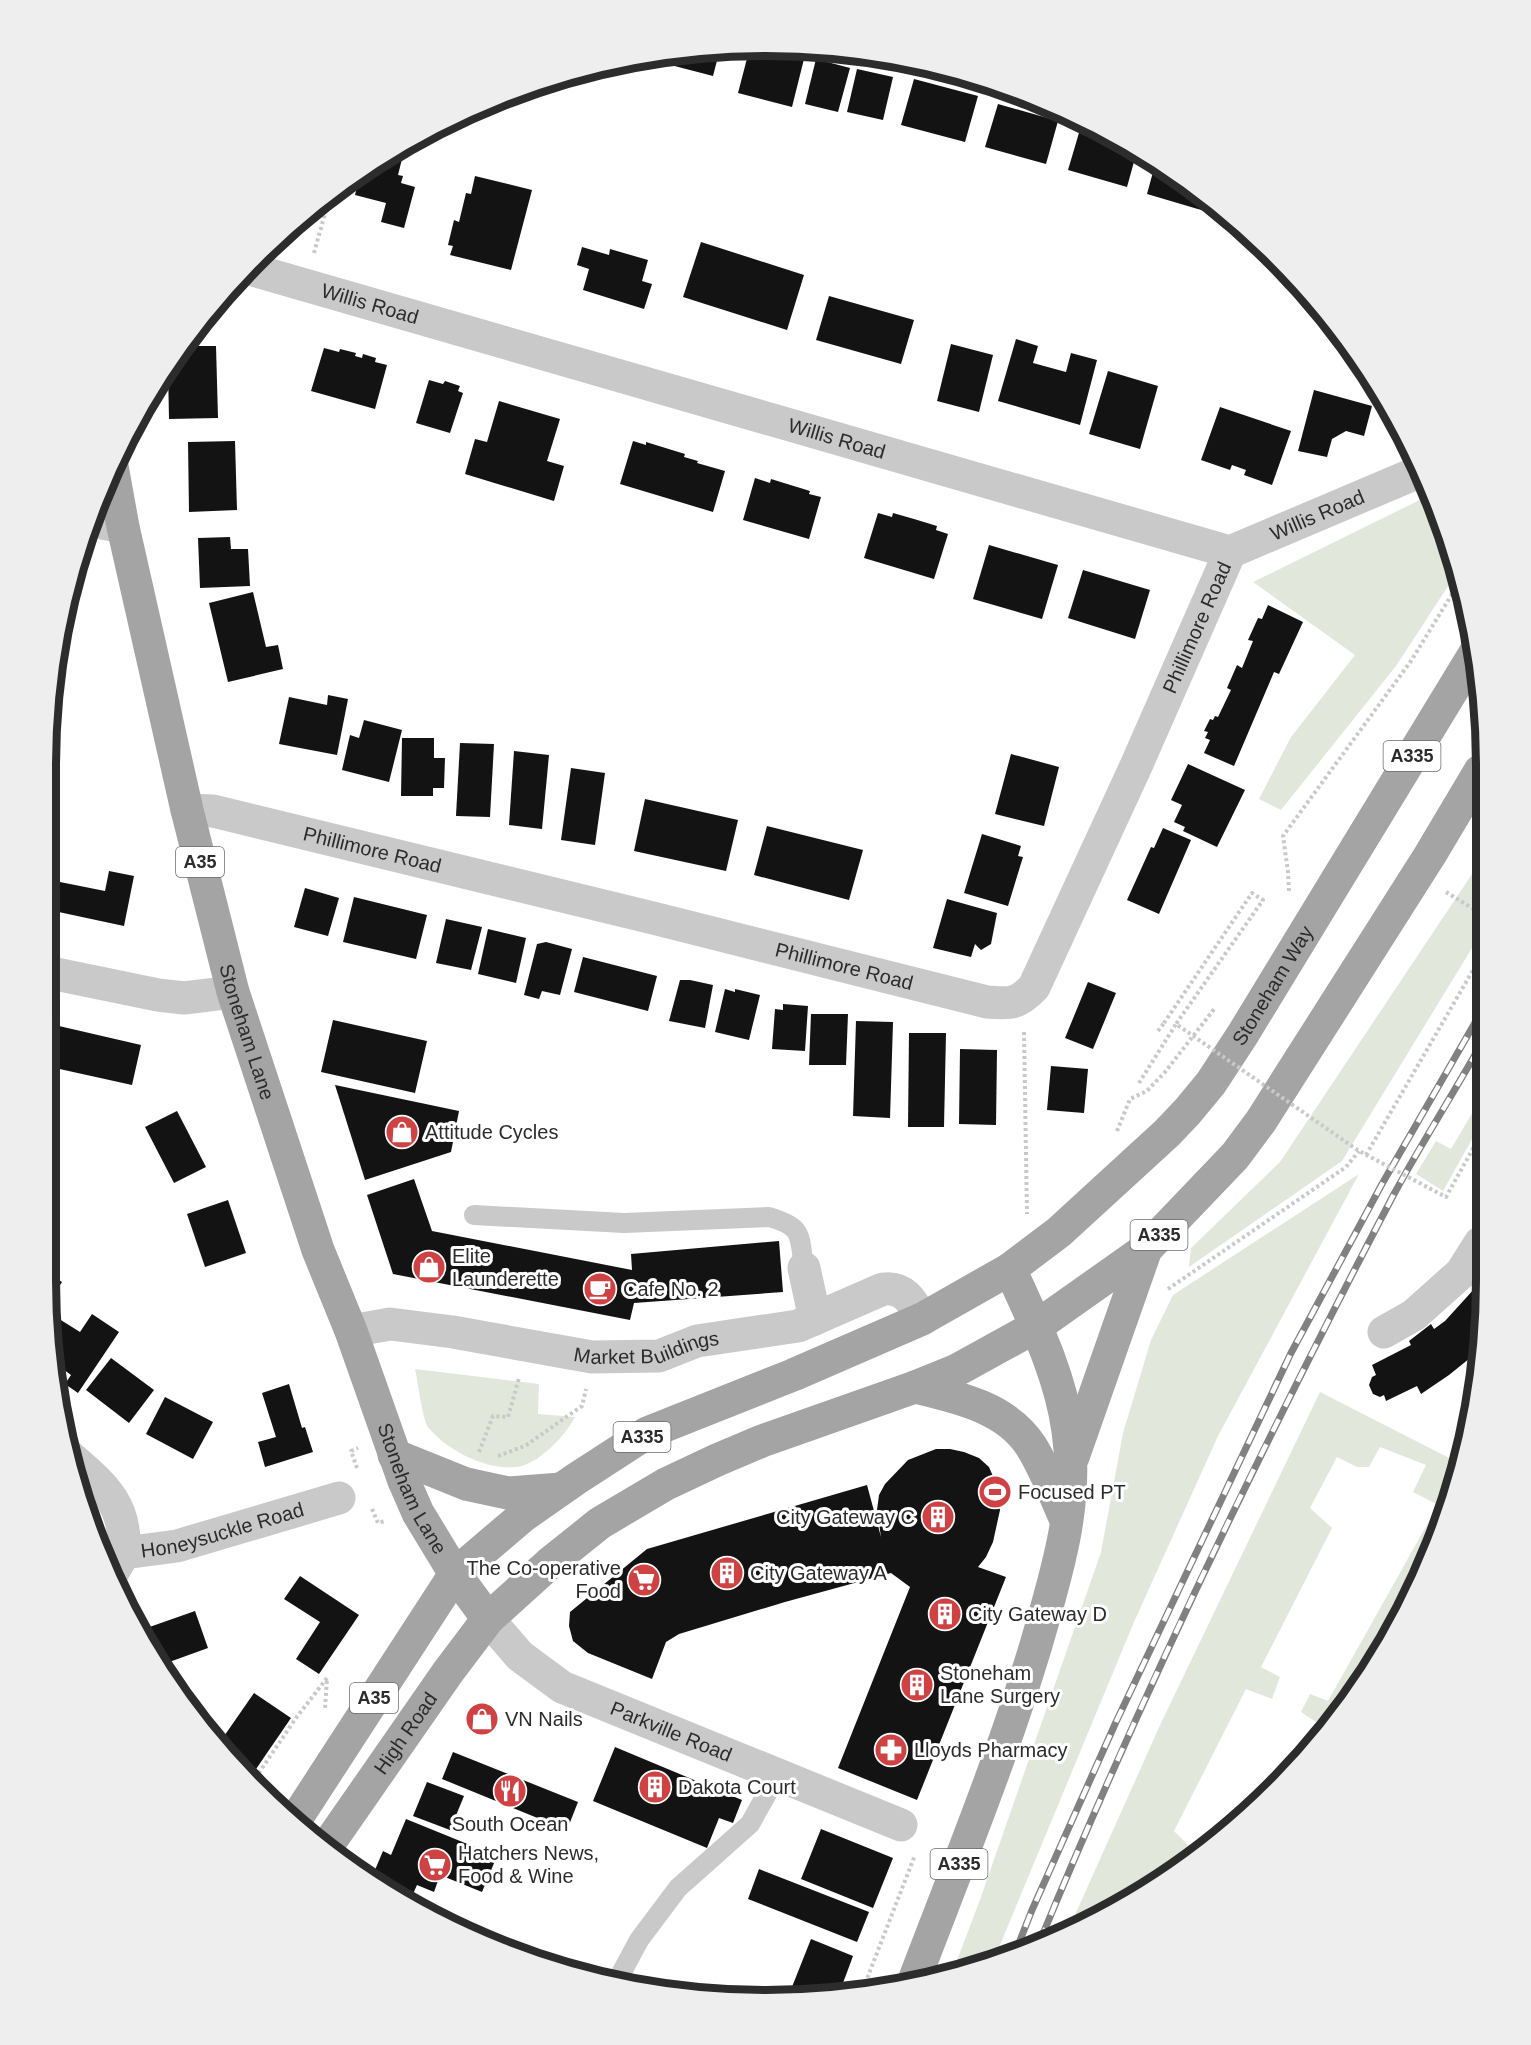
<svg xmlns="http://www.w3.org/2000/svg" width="1531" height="2045" viewBox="0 0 1531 2045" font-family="Helvetica,sans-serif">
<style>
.green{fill:#e1e8db}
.building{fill:#131313}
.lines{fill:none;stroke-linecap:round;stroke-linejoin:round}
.path{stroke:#c9c9c9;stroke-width:4;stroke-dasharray:3 3;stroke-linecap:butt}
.service{stroke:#c9c9c9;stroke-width:20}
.minor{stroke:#c9c9c9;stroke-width:33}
.primary{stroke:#a4a4a4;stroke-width:33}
.rail-casing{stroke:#818181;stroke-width:7}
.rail{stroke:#fff;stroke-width:4.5;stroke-dasharray:14;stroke-linecap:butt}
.path-bridge{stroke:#c9c9c9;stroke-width:4;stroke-dasharray:3 3;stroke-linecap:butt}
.labels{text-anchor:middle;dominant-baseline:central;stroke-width:6;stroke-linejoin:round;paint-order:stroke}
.shield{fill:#fff;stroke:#6b6b6b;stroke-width:1.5}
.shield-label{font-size:18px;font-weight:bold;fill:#2c2c2c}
.street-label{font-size:20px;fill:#2c2c2c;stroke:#fff}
.poi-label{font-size:20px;fill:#2c2c2c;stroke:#fff;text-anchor:start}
.rim{fill:none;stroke:#2c2c2c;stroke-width:8}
</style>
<rect width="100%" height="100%" fill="#fff"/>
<g class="green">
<path d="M1432,494l22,83 -58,89 -115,144 -22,-11 32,-62 64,-82 -102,-73z"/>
<path d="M1480,862v73l-138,226 -153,106 2,-19 89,-86z"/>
<path d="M1480,1100v25l-37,66 -27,-17 20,-33 15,8z"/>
<path d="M1359,1174l-141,262 -84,186 -141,340 -40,9 28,-74 120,-345 22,-119 28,-93 22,-45z"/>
<path d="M415,1369l124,15 -1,30 37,3c-10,19 -36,47 -58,50 -30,4 -71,-17 -89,-40 -6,-9 -10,-46 -13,-58z"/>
<path d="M1320,1392l139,71 -11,48 -53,117 -13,22 -75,105 -8,6 20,-37 -18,-12 9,-18 18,7 110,-196 -25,-13 13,-27 -46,-18 -11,20h-12l-20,-10 -27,51 22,20 -71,139 19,10 -8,22 -26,-10 -72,142 14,14 -14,26 -8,7 -96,48 91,-203z"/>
</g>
<g class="building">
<path d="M765,45l41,6 -14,56 -54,-14 12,-46z"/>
<path d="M720,49l-7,27 -50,-13 2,-8z"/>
<path d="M816,59l34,9 -12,44 -33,-8z"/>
<path d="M857,69l36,8 -10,43 -36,-8z"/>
<path d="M914,79l64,17 -13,46 -64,-17z"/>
<path d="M998,104l60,17 -12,43 -61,-17z"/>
<path d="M1081,126l20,6 36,19 -10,36 -59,-17z"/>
<path d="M387,155l15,4 -4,16 5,1 -2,7 14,4 -11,41 -23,-6 5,-19 -31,-8 6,-25 7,-5 10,3 2,-10z"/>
<path d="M1156,161l9,5 46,37 -3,9 -61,-18z"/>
<path d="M475,176l57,14 -21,80 -61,-15 3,-9 -5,-1 6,-25 5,2 7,-29 5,1z"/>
<path d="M701,242l103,33 -17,55 -104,-33z"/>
<path d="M582,247l27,8 1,-6 38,11 -6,21 10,3 -8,25 -61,-19 6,-21 -12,-4z"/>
<path d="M829,296l85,24 -13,44 -85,-24z"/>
<path d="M1016,339l22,7 -5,17 33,9 5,-19 26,7 -17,65 -82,-24z"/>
<path d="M951,344l42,11 -14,57 -42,-11z"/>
<path d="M182,346h34l2,72 -49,1 -1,-50z"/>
<path d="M324,348l15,4 1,-3 16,4 -1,3 7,2 1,-4 13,4 -1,4 12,3 -12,44 -64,-18z"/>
<path d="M1108,371l50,15 -18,63 -51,-15z"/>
<path d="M429,380l14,4 2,-3 15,5 -2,5 5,2 -13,40 -34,-10z"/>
<path d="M1314,390l58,16 -8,30 -18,-5 -14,8 -5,18 -29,-6z"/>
<path d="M499,401l61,18 -13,42 17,5 -10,35 -89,-27 10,-35 12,3z"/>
<path d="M1220,407l71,24 -19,54 -28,-10 2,-5 -14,-5 -2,5 -29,-10z"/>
<path d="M235,441l2,69 -48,2 -1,-70z"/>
<path d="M633,441l13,4v-3l39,12 -1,3 14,4 -1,2 28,8 -12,41 -93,-28z"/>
<path d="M755,478l15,5 1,-4 39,12 -1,3 12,3 -12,42 -66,-19z"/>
<path d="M878,513l14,4 1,-4 21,6 23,7 -1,4 12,4 -14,45 -70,-21z"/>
<path d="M230,537l1,12h17l2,37 -50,2 -2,-50z"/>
<path d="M989,545l69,20 -16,54 -69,-20z"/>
<path d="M1083,570l67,20 -15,49 -67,-21z"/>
<path d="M253,592l13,55 12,-2 5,24 -55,13 -19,-79z"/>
<path d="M1268,605l35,17 -24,52 -5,-2 -40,94 -30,-13 6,-13 -5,-2 3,-6 -4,-1 6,-12 3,1 2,-4 3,1 13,-27 -4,-2 10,-23 5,3 11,-27 -5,-1 10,-22 4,1z"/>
<path d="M328,695l20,4 -11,56 -58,-11 10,-47 38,8z"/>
<path d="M364,720l38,10 -13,52 -47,-12 8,-35 9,3z"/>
<path d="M402,738h32v20h11l-1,30h-11v8h-32z"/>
<path d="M460,743l34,1 -4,73 -34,-1z"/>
<path d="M514,751l35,4 -7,74 -33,-4z"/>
<path d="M1011,754l48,13 -15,59 -49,-12z"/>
<path d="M1188,764l57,26 -28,57 -34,-16 2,-4 -11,-5 8,-17 -11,-5z"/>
<path d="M571,768l34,5 -10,72 -34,-5z"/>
<path d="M645,799l93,21 -12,51 -92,-20z"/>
<path d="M767,826l96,24 -14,50 -95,-25z"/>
<path d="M1163,828l28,12 -32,74 -32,-14 24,-53 3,1z"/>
<path d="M982,834l39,12 -3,10 5,1 -15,49 -44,-13z"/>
<path d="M109,871l25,5 -10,50 -70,-15 6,-29 45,9z"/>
<path d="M305,888l34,10 -11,38 -34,-9z"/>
<path d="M354,897l73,18 -11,44 -73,-17z"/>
<path d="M947,899l50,14 -6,31 -10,6 -6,-6 -4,13 -38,-9z"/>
<path d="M446,919l36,8 -11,43 -35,-7z"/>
<path d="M488,929l38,9 -10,45 -38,-9z"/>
<path d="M546,942l26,7 -12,46 -18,-4 -3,8 -15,-4 13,-51z"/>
<path d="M583,957l74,19 -9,35 -74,-19z"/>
<path d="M680,980h10l23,5 -8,43 -36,-7z"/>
<path d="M1088,982l28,11 -23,56 -28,-11z"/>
<path d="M725,989l10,3v-3l25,6 -11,45 -34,-8z"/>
<path d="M783,1004l25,2 -3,45 -33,-2 3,-40 8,1z"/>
<path d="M811,1014h37l-2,51h-37z"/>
<path d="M333,1020l94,21 -12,52 -94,-21z"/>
<path d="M856,1021l37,1 -3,96 -37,-2z"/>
<path d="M46,1023l95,22 -9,40 -86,-19z"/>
<path d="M909,1033h37l-2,94h-36z"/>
<path d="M960,1049l37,1 -1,75 -37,-1z"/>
<path d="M1051,1066l37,3 -4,44 -37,-3z"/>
<path d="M335,1085l124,26 -8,41 -86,28z"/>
<path d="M177,1111l29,56 -32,16 -29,-56z"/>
<path d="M414,1179l18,52 200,39 -1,-16 148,-13 4,51 -149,11 -4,17 -237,-46 -26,-79z"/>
<path d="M228,1200l18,53 -41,14 -18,-53z"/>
<path d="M45,1271l17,11 -14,22 -3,-25z"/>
<path d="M1480,1274v76l-31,25 -28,19 -4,-8 -31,15 -2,-6 -4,2 -7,-3 -4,-9 3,-8 4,-2 -4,-10 39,-20 -2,-4 22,-17 3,5 11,-8 30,-33 -3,-3z"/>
<path d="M92,1314l27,18 -41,61 -13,-9 6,-9 -15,-11 -5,-39 5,-8 24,15z"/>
<path d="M111,1358l43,32 -25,33 -43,-33z"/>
<path d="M289,1384l13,44 3,-1 8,25 -48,15 -7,-25 18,-5 -14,-44z"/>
<path d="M165,1397l48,25 -20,37 -47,-25z"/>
<path d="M936,1449h14l14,3 15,6 10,9 6,14 5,29 -7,32 -7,15 -8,10 28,10 -89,223 -79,-32 72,-181 -19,-14 -106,29 -106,32 -13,8 -14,37 -64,-26 -15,-12 -4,-15 1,-14 77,-63 220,-64 14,52 -4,-27 2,-15 6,-11 23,-24z"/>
<path d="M300,1576l59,39 -40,59 -23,-15 24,-37 -36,-23z"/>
<path d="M195,1611l13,37 -47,17 -14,-18 -6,-17z"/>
<path d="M254,1693l37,25 -37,54 -21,-14 -13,-16z"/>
<path d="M615,1747l127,53 -9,23 -14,-5 -12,30 -114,-47z"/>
<path d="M453,1752l125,50 -11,28 -125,-51z"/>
<path d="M427,1782l37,14 -14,34 -37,-14z"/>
<path d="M406,1819l91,37 -15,36 -42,-17 -6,17 -17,-7 -4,9 -41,-17 11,-26 8,4z"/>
<path d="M821,1829l72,29 -20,50 -72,-29z"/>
<path d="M759,1869l110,43 -12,30 -109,-43z"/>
<path d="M811,1939l42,17 -7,19 -7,18 -26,5 -25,-1z"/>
</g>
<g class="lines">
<g class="path">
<path d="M314,253l16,-58"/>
<path d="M1289,891l-1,-19 -5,-36 128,-175 46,-75"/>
<path d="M1446,892l34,21"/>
<path d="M1158,1031l6,-8"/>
<path d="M1024,1032l3,182"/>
<path d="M1139,1083l37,-59"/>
<path d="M1117,1131l13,-32 17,-8 18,-19 50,-64"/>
<path d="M1366,1155l114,-197"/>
<path d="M1168,1289l178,-122 13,-16"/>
<path d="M479,1452l14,-36 15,1 11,-39"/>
<path d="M498,1456l27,-10 57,-40 4,-17"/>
<path d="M357,1468l-6,-17 7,-3"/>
<path d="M372,1509l6,14 7,-2"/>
<path d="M252,1783l44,-65 31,-40 -2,31"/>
<path d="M863,1989l52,-134"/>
</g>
<g class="service">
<path d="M474,1215l150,8 145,-6c35,10 30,18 35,51"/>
<path d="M616,1983l23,-43 39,-52 72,-64 28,-50"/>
</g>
<g class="minor">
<path id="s1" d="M246,268l984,284 191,-81"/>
<path d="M92,521l31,6"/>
<path id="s2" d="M187,810l26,1 444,108 330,83c24,2 31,2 47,-15l102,-221 94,-214"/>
<path d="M46,972l112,23 26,3 49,-6"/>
<path d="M804,1268l11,51"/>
<path id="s3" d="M351,1331l39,-7 63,8 139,25 67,-1 38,-15 101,-15 85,-37c22,-3 30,14 39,30"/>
<path d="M1384,1332l30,-17 47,-42 19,-30"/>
<path d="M68,1455c35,31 59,48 56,98"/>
<path id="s4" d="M113,1572l11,-19 53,-7 162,-48"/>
<path id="s5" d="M488,1619l32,37 42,31 339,138"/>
</g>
<g class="primary">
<path id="s6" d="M112,466l11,61 64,283 46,182 85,258 33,81 53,150 14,32 37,61 33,45"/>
<path d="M915,1387c41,10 91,20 116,59 14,22 24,50 35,74"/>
<path d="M394,1455l72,29 42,9 53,-4"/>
<path d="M1073,1457l73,-208"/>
<path id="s7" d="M294,1822l161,-248 68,-58 53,-37 71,-46 146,-58 129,-56 88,-50 49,-37 108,-99 20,-21 24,-29 32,-49 232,-381"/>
<path id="s8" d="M325,1849l123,-177 40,-53 62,-56 50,-40 66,-39 51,-24 45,-19 153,-54 42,-17 80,-44 109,-77 89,-93 26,-35 169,-266 50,-84"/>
<path d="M915,1978c42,-110 87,-220 121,-333 20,-70 43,-140 32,-214 -8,-58 -34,-109 -58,-162"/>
</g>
<g class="rail-casing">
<g id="rail">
<path d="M1040,1941c105,-255 226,-503 354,-747 27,-50 58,-98 86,-148"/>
<path d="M1015,1953l17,-43 84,-188 175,-369 91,-169 98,-170"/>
</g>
</g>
<use href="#rail" class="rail"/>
<path class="path-bridge" d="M1164,1023l88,-130 11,7 -87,124 183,127 87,46 34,-61"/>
</g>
<defs>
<g id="shop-disc" transform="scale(1.725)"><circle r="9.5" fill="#ce4243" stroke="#fff"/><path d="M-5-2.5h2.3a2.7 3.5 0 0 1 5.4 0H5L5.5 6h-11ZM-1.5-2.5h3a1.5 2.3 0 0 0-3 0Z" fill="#fff"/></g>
<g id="cafe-disc" transform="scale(1.725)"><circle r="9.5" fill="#ce4243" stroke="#fff"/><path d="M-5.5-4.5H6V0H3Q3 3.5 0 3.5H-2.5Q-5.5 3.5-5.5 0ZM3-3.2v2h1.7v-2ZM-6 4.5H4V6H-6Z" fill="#fff"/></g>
<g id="stadium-disc" transform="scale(1.725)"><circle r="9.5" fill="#ce4243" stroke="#fff"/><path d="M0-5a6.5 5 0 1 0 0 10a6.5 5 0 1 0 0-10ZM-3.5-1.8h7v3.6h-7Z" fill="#fff"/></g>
<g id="building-disc" transform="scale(1.725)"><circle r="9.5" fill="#ce4243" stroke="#fff"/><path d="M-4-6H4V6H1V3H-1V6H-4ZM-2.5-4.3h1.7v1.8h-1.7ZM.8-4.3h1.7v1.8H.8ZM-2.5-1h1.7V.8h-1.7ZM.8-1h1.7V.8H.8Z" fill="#fff"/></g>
<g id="supermarket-disc" transform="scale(1.725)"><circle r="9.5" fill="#ce4243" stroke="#fff"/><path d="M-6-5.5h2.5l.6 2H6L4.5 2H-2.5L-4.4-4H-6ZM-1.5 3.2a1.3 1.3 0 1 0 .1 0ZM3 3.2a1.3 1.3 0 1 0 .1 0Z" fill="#fff"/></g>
<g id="pharmacy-disc" transform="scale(1.725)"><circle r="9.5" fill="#ce4243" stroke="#fff"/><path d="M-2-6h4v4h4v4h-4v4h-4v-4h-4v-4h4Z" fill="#fff"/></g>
<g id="restaurant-disc" transform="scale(1.725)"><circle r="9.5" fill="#ce4243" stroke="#fff"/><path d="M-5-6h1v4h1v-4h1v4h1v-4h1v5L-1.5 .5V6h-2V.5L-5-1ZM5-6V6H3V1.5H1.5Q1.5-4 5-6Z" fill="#fff"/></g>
</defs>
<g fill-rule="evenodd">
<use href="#shop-disc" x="402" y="1132"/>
<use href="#shop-disc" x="429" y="1267"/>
<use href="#cafe-disc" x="600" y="1289"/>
<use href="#stadium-disc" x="995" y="1492"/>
<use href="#building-disc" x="938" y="1517"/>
<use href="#building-disc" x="727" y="1573"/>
<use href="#supermarket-disc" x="644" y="1580"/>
<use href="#building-disc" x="945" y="1614"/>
<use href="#building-disc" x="917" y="1685"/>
<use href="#shop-disc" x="482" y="1719"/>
<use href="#pharmacy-disc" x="891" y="1750"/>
<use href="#building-disc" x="655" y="1787"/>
<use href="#restaurant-disc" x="510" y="1791"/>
<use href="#supermarket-disc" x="435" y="1865"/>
</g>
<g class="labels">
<g class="shield">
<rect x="1383.5" y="741" width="57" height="30" rx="4.5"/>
<rect x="176" y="847" width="48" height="30" rx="4.5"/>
<rect x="1130.5" y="1220" width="57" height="30" rx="4.5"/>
<rect x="613.5" y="1422" width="57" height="30" rx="4.5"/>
<rect x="350" y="1683" width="48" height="30" rx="4.5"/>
<rect x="930.5" y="1849" width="57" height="30" rx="4.5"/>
</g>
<g class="shield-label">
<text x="1412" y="756">A335</text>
<text x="200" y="862">A35</text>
<text x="1159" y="1235">A335</text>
<text x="642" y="1437">A335</text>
<text x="374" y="1698">A35</text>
<text x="959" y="1864">A335</text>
</g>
<g class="street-label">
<text stroke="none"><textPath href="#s1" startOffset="129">Willis Road</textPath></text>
<text stroke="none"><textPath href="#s1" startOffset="615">Willis Road</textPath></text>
<text stroke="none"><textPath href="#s1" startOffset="1119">Willis Road</textPath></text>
<text stroke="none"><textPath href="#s2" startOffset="1270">Phillimore Road</textPath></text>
<text stroke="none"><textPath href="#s2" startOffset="190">Phillimore Road</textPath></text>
<text stroke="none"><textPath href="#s2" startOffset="676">Phillimore Road</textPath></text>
<text stroke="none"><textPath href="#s7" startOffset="1323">Stoneham Way</textPath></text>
<text stroke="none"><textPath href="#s6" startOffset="582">Stoneham Lane</textPath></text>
<text stroke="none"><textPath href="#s3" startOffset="300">Market Buildings</textPath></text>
<text stroke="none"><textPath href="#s6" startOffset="1068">Stoneham Lane</textPath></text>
<text stroke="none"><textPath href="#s4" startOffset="123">Honeysuckle Road</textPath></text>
<text stroke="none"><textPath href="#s5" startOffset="219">Parkville Road</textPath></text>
<text stroke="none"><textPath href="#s8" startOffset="141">High Road</textPath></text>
</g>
<g class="poi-label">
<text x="425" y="1132">Attitude Cycles</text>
<text x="452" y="1256">Elite<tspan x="452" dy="23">Launderette</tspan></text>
<text x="623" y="1289">Cafe No. 2</text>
<text x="1018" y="1492">Focused PT</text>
<text x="915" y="1517" text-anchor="end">City Gateway C</text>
<text x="621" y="1568" text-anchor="end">The Co-operative<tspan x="621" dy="23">Food</tspan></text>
<text x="750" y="1573">City Gateway A</text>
<text x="968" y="1614">City Gateway D</text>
<text x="940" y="1673">Stoneham<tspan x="940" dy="23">Lane Surgery</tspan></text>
<text x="505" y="1719">VN Nails</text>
<text x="914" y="1750">Lloyds Pharmacy</text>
<text x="678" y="1787">Dakota Court</text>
<text x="510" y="1824" text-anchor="middle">South Ocean</text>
<text x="458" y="1853">Hatchers News,<tspan x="458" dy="23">Food &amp; Wine</tspan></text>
</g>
</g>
<path d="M0 0H1531V2045H0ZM766 56H766A710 710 0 0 1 1476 766V1280A710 710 0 0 1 766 1990H766A710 710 0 0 1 56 1280V766A710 710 0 0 1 766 56Z" fill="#eee" fill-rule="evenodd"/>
<path class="rim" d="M766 56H766A710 710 0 0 1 1476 766V1280A710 710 0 0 1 766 1990H766A710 710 0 0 1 56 1280V766A710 710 0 0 1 766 56Z"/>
</svg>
